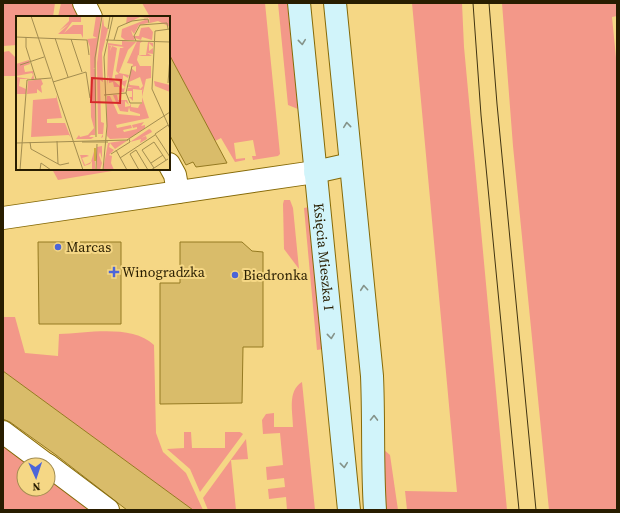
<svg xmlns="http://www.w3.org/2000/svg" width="620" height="513" viewBox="0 0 620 513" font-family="'Source Serif 4',serif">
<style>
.green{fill:#f39889}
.building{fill:#d9bc6a;stroke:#957a22}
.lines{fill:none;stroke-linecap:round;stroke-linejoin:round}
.street-casing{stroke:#866a08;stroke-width:24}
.secondary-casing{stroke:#866a08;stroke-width:24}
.street{stroke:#fff;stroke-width:22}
.secondary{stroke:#d1f4fa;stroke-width:22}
.tram{stroke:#413411;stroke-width:1}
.oneway{stroke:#85938a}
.poi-dot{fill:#4c65d9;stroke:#f5d785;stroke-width:1.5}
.labels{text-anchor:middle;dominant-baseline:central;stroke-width:4;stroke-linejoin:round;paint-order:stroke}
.poi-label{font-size:14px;fill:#281d00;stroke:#f5d785;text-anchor:start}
.street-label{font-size:14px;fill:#281d00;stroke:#f5d785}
.inset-river{fill:none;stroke:#d1ad3d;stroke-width:2}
.inset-road{fill:none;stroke:#a38d50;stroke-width:1}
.view{fill:#d62828;fill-opacity:0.15;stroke:#d62828;stroke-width:2}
.inset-edge{fill:none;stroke:#281d00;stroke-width:2}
</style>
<rect width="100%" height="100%" fill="#f5d785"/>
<g class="green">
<path d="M3,3h52l-2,14h-36v28l-14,1z"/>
<path d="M61,3h15l7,14h-25z"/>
<path d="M142,3h123l15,151 -2,2 -25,4 -1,-4h4l-3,-16 -19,3 2,16 9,-1v2l-10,2 -14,-24 -6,3 -46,-87v-37h-19z"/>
<path d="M278,3h9l11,106 -10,-4z"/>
<path d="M412,3h50l2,44 43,463h-100l-2,-19 52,1z"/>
<path d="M502,3h115v13l-5,1 5,51v442h-68l-36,-364z"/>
<path d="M9,51l8,8v17h-14v-24z"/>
<path d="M52,169h72l-66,11z"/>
<path d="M284,200h6l3,8 6,61 -15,-20 -1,-45z"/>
<path d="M309,207l14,142 -6,1 -13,-142z"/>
<path d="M3,317h12l10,36 33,3 1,-22c29,-1 73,-10 95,11l2,88 7,19 23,21 17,37h-10l-190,-139z"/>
<path d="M302,382l13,128h-28l-1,-13 -17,2 -1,-10 17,-2 -1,-9 -17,2 -1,-13 17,-2 -3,-32 -17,1 -1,-14 4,-6 8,-1v14h19c0,-15 -6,-36 9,-45z"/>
<path d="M184,432h7l1,16h33v-16h15l3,2 -43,58 -10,-23 -23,-20 17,-1z"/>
<path d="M246,439l2,20 -17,1 5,50h-28l-5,-12z"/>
<path d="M3,442l31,23h-10v24h24v-13l47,34h-92z"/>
<path d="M383,449l7,6 8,55h-14z"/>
</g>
<g class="building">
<path d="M169,54l58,109 -31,4 -3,-5 -7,3 -17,-31z"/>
<path d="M38,242h83v82h-82z"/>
<path d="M180,242h62l10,9 11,1v95h-20l-1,56 -82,1v-121h20z"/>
<path d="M3,371l190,139h-66l-71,-55 -46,-33 -7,-3z"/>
</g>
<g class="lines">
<g class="street-casing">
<g id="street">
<path d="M84,3l7,14"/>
<path d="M169,164l6,11 3,17"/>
<path d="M3,218l312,-46"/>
<path d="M3,432l44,33"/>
<path d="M48,465l60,45"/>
</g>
</g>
<g class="secondary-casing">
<g id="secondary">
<path id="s1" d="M299,3l50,507"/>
<path d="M335,3l37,373c2,45 0,89 3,134"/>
<path d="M315,172l36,-8"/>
</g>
</g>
<use href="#street" class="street"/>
<use href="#secondary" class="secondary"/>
<g class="tram">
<path d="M473,3l8,112 38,395"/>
<path d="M489,3l8,101 39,406"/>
</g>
</g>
<defs><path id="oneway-chevron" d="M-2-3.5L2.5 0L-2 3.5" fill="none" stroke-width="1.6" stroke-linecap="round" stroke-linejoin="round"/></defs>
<g class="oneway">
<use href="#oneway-chevron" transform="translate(302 42) rotate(84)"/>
<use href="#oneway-chevron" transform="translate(347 125) rotate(-96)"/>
<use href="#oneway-chevron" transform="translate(364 288) rotate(-95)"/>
<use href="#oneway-chevron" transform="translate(331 336) rotate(84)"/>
<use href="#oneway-chevron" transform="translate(374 418) rotate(-89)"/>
<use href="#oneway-chevron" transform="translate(344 465) rotate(84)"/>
</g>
<g class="poi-dot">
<circle cx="58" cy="247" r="4"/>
<path d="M112 266h4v4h4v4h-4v4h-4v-4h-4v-4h4z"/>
<circle cx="235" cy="275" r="4"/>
</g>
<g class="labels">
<g class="poi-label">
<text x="66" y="247">Marcas</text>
<text x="122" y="272">Winogradzka</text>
<text x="243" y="275">Biedronka</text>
</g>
<g class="street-label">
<text stroke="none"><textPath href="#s1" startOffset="255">Księcia Mieszka I</textPath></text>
</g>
</g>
<g transform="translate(16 16)">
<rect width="154" height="154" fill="#f5d785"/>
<path d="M53,0h12v6h-9l-8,11 9,-8h10v13l-2,-4h-23l11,-10 -10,7 10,-10zM80,0h5l-6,52 -2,1h2l1,26 -1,40h-4l-2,2h5l-3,2h-15l3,-4 1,2 8,-2 6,-7 -3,-11 -1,-70 -3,-8 10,-1 -4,-2zM87,0l1,10 4,3 -6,24 1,29 -3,-2 1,42 3,1 -1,12v2l-2,1 2,-4h-5l-1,-71zM111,0h43v11l-12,-6 -8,2 -1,-5 -9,-1 -14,7zM128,2l5,2 -1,3 -9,2 -5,9 -3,-4 2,6h6l2,-8 8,-1 4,5 -1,8 -10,-3 -1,3 -6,-2 -1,2h-9l-4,-3 1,-8 23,-9zM106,25l14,1 -8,8 -9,23 10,2 -1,3 -5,-3v6l4,-1 -2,7 -10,-9v-3l4,-1 -3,-3 4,-23h2l2,-1 -16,-2v-2l14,2zM121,25h6l-3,2 -1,12h7l2,-13 5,1v4l-4,-4v8l4,-3v6l-6,-1 5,3h-10l-4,-1 -1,5 3,6h11v12l-5,1 -4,18 7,21 -33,7 1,3 14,-3 1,3 -9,2 1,2 13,-3v-2l-4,1 -1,-3 12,-3 -3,4 4,-1v3l-15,10 -20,1 -3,-3v-40h3l8,18 22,2v-2l-10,-3 -1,-4 -1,5 -8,-1 -7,-16h4l1,5h9l2,5 -4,-4v6l5,-1 1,-3v4l7,1 2,-4h2v-13l1,-3 -1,2 -9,-1v12l-4,-4h3v-6h-5l1,-3h5l-5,-1 1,-4 1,2 9,1 1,3 3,-3 -3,-9 -11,5 2,-14 5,4v-6l-4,1 1,-3 -6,-1zM92,29l3,1 -1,5 2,-5 5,2 -5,31 11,10 2,-2 -1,5h-4l-1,-5h-5l-1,-5 -4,1v-8l-2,10zM13,44l1,4 -6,2v2l1,4 8,-1 1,8h-14l-1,7 7,3v5h-10v-17l15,2 2,-4 -1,-2 -16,3v-12zM25,63l2,5 -2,2 1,7 -5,-4v4l-10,1 1,-13zM138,65l16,4v7l-15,-6zM40,79l6,23 -15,1v4h18l6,15 -2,-3 -38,2 2,-37 23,-2zM136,111l-3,2 2,1 1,2 -11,6 5,-2 1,3 -7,4 1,-4 -11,3zM112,124l-13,9 -5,-6 -1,4 5,3 -5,5 3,1 -1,7 3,7h-11l5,-27zM86,130v13l-2,-7 -1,3 3,8 -2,7h-3v-23zM79,132v22h-3v-9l-2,3 -6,2 -4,-11h7l2,1 -7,2 3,7 6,-3z" fill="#f39889"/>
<path class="inset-river" d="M79,145v-13"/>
<path class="inset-road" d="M15,0l52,154M92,13l2,-13M154,13l-15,2 -3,58 18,40M0,21l71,3 2,15M10,21v10l10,32M39,22l13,39M55,23l11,33M90,24l64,2M98,24l4,-13 14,-6 16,-2 1,4M120,25l-2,-5 6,-11 27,-2 1,6M4,49l24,-8M37,66l33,-10 4,26M152,67l2,-26M110,77l4,10h12M88,79l22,-2 6,-27M152,109l-13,9 15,23M80,121l-1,-79 7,-42M111,124l43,-28M41,125l1,23M14,126l1,7 29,16 9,-2M66,126h26M0,127l112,-3M100,134l11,20M95,138l19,-12 -1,-3M104,142l35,-23M135,147l12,-8M138,152l-12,-18 12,-8 12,18M4,154l7,-90 24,-2M24,154l1,-7 10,7M80,154l1,-26M87,154l4,-44 -3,-69 9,-41M123,154l-9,-16 6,-4 12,20M135,154l17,-11"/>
<path class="view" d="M76,62l29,2 -1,23 -29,-1z"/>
<rect width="154" height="154" class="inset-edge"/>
</g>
<rect width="620" height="513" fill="none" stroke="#281d00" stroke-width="8"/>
<g transform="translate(36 477) rotate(177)"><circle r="19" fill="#f5d785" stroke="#a38d50"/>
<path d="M0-3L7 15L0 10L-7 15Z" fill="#4c65d9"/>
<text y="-6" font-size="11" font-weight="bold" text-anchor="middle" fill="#281d00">N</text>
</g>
</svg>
